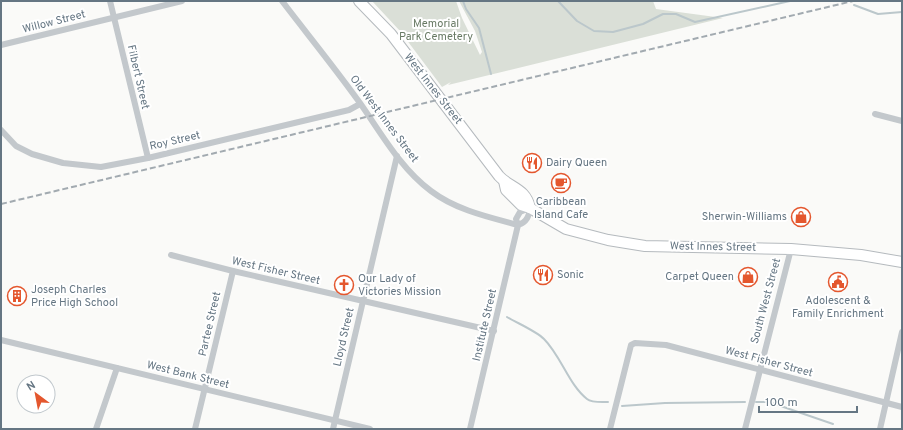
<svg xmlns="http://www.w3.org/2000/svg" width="903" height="430" viewBox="0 0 903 430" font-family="Overpass,sans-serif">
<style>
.green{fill:#dadfd7}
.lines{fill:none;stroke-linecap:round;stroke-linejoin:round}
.stream{stroke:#bbc7cb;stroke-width:2}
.primary-casing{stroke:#b5babe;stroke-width:12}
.minor{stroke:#c3c8cc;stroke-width:6}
.primary{stroke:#fff;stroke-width:10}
.rail{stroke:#a2aab0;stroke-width:2;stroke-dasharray:6 3;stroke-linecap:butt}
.labels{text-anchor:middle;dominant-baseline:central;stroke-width:4;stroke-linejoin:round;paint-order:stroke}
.street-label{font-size:11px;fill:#657683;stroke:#fff}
.park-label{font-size:11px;fill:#687a64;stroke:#fff}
.poi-label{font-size:11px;fill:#657683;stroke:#fff;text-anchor:start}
</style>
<rect width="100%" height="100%" fill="#fafaf8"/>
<path class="green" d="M372,1h84l6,17 18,37 2,-3 -7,-21 -16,-30h194l3,8 67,9 -275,67 3,-3 -9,5 -42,-56z"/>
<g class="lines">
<g class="stream">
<path d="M463,1l3,8 13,19 12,46"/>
<path d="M558,1l19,20 17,10 19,1 30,-8 20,-10h13l19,8 95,-21"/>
<path d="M854,5l24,9 24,-2"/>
<path d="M507,317c10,6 29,14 37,22 17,17 25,46 43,60 5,4 15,3 21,3"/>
<path d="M756,402h13l64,22"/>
<path d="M622,406l43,-3 80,-1"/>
</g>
<g class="primary-casing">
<g id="primary">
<path d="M359,1l32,33 108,142c11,12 27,12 31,32"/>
<path d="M504,181l2,9 15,15 9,3 36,21 42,11 37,6 146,3 70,6 41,7"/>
</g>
</g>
<g class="minor">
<path d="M110,1l38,157"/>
<path d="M282,1c26,34 53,67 78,102 21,30 41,66 71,88 25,19 57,26 87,34"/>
<path d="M1,45l181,-44"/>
<path d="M875,114l27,7"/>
<path d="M1,130l15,16 16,8 31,9 38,4 47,-9 201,-48 11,-6"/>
<path d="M518,225c9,-3 11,-9 12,-17"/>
<path d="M171,255l62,16 261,60"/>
<path d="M1,340l369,89"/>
<path d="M96,429l21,-61"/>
<path d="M195,429l38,-158"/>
<path d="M333,429l64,-273"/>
<path d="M470,429l48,-204 -2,-6 4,-7 9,-4"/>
<path d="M610,429l21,-84 4,-2 31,2 236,62"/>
<path d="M745,429l46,-180"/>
<path d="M880,429l22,-97"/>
</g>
<use href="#primary" class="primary"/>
<path class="rail" d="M1,204l852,-203"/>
</g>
<defs>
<g id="restaurant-ring" transform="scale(1)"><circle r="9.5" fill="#fff" stroke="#e4572e" stroke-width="1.5"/><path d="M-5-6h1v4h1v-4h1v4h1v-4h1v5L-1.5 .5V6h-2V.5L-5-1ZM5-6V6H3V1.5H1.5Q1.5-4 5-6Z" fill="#e4572e"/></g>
<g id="cafe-ring" transform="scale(1)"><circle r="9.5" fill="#fff" stroke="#e4572e" stroke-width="1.5"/><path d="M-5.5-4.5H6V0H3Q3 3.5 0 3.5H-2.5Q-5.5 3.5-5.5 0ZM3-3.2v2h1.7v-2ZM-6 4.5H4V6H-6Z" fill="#e4572e"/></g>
<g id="shop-ring" transform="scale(1)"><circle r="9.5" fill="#fff" stroke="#e4572e" stroke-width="1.5"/><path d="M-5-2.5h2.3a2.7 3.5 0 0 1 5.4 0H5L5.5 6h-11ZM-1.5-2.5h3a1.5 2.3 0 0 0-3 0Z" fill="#e4572e"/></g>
<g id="civic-ring" transform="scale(1)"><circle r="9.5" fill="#fff" stroke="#e4572e" stroke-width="1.5"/><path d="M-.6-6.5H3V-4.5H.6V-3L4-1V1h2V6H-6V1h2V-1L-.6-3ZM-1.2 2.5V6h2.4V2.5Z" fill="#e4572e"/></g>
<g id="church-ring" transform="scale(1)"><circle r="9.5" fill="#fff" stroke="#e4572e" stroke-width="1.5"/><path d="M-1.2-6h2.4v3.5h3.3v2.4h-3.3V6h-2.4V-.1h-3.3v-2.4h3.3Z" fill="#e4572e"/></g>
<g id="building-ring" transform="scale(1)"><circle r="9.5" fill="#fff" stroke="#e4572e" stroke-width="1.5"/><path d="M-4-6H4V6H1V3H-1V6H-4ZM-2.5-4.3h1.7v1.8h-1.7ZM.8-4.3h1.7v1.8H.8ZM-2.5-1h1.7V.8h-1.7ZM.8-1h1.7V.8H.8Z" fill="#e4572e"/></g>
</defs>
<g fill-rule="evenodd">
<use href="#restaurant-ring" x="532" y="163"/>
<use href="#cafe-ring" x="561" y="183"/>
<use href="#shop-ring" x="801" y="217"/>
<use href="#restaurant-ring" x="543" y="275"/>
<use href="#shop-ring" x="748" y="277"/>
<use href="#civic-ring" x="838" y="282"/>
<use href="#church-ring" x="344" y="285"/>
<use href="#building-ring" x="17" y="296"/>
</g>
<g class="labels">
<g class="street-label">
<text transform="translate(54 22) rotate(-14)">Willow Street</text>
<text transform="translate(138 77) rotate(77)">Filbert Street</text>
<text transform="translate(433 89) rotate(52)">West Innes Street</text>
<text transform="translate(384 119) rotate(53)">Old West Innes Street</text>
<text transform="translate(175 141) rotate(-13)">Roy Street</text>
<text transform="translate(713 247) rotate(1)">West Innes Street</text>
<text transform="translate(276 271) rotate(13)">West Fisher Street</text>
<text transform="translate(766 301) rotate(-75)">South West Street</text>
<text transform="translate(210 324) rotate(-77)">Partee Street</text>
<text transform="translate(485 325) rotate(-77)">Institute Street</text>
<text transform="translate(344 337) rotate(-77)">Lloyd Street</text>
<text transform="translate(769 362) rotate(15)">West Fisher Street</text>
<text transform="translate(188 375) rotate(14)">West Bank Street</text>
</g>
<g class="park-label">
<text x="436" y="24">Memorial<tspan x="436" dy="13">Park Cemetery</tspan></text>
</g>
<g class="poi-label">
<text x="546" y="163">Dairy Queen</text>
<text x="561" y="202" text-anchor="middle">Caribbean<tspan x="561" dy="13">Island Cafe</tspan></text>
<text x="787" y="217" text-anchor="end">Sherwin-Williams</text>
<text x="557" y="275">Sonic</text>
<text x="734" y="277" text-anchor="end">Carpet Queen</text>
<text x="358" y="279">Our Lady of<tspan x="358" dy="13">Victories Mission</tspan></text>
<text x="31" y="290">Joseph Charles<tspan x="31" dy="13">Price High School</tspan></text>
<text x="838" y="301" text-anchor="middle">Adolescent &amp;<tspan x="838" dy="13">Family Enrichment</tspan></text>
</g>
</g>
<rect width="903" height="430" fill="none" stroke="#657683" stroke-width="4"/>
<g transform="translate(36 394) rotate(328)"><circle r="19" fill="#ffffff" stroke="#c1c8cd"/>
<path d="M0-3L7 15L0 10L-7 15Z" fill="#e4572e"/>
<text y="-6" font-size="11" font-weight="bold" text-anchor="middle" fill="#657683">N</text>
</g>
<path d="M759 406v6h98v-6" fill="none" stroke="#657683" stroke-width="2"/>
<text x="765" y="406" font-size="12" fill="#657683" stroke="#ffffff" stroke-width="3" paint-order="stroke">100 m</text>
</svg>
